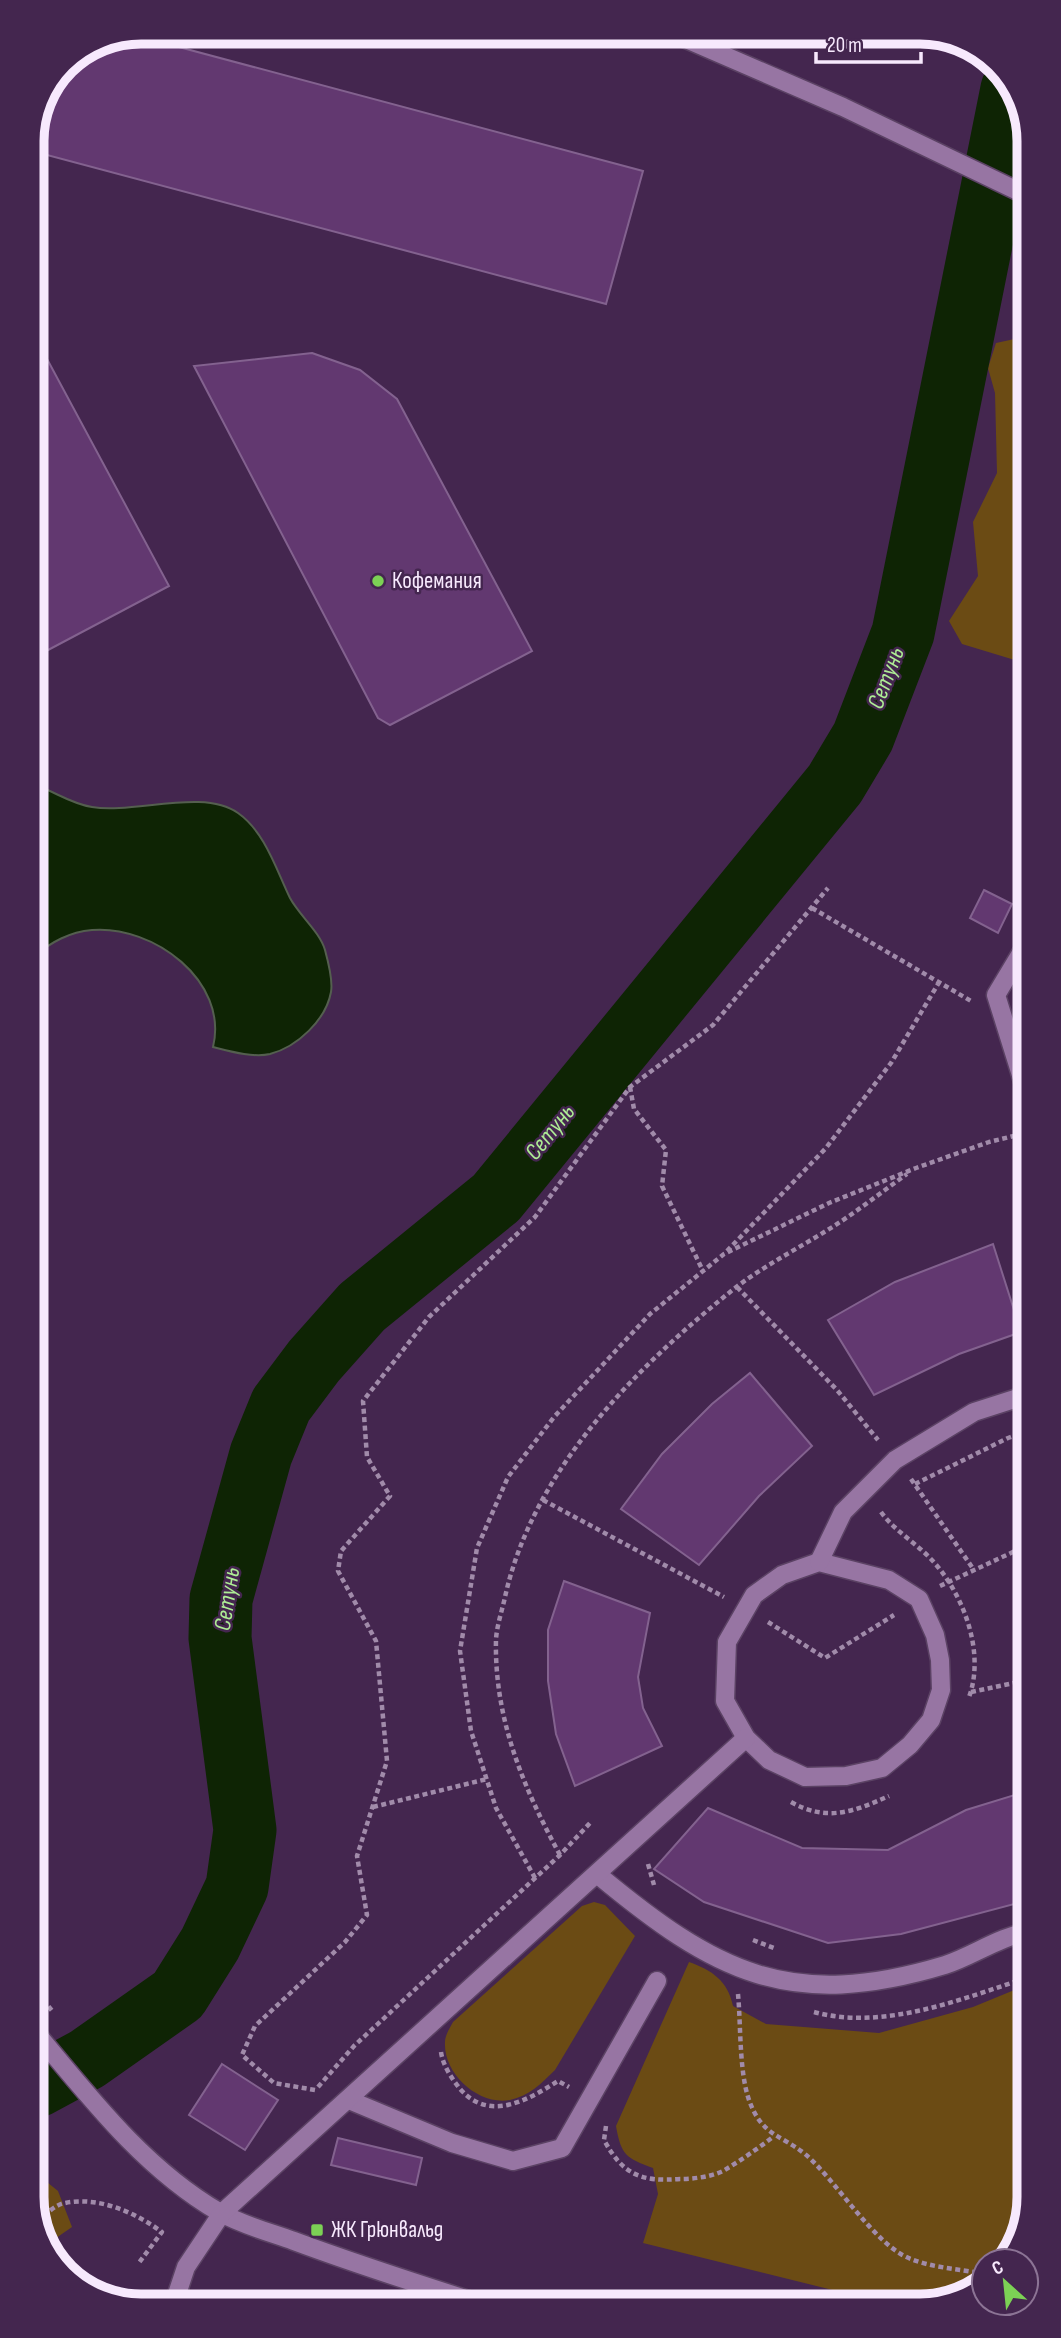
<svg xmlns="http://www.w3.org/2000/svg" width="1061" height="2338" viewBox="0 0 1061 2338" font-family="'Sofia Sans Condensed',sans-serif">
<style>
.green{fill:#6b4b14}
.water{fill:#0e2404;stroke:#545f4f;stroke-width:2}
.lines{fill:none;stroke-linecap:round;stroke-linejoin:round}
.river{stroke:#0e2404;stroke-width:63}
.building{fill:#623870;stroke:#83628f;stroke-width:2}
.minor-casing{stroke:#5b4264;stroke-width:21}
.path{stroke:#a18baa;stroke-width:4.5;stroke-dasharray:5 3.5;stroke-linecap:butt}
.minor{stroke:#9775a3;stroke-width:18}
.poi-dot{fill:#7cd155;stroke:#44264f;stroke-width:2.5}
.labels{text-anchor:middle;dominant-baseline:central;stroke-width:5;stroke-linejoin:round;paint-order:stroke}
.poi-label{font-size:23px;fill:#f7e9fd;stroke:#44264f;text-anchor:start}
.water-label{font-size:24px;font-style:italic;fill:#aeed95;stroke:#44264f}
.rim{fill:none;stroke:#f7e9fd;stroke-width:9}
</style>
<rect width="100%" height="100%" fill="#44264f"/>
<g class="green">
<path d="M1024,337l1,326 -63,-19 -13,-23 29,-45 -5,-54 24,-49 -2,-80 -7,-25 8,-25z"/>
<path d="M594,1902l11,3 30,31 -80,134c-13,13 -26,26 -45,30 -31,6 -67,-26 -65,-58 0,-7 5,-14 8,-20l129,-116z"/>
<path d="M689,1962c23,8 39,19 44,44l33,18 113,9 94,-26 56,-23v213l-21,64h-24v19l-28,21h-79l-234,-58 15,-49 -5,-26c-27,-10 -32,-13 -37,-42z"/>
<path d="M37,2174l21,17 14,36 -26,18 -9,-12z"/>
</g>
<path class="water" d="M33,784c21,7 38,20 59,23 42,7 112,-19 146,6 27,19 38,56 52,85 9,17 30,34 35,52 3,11 8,31 6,42 -5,28 -34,55 -61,62 -17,4 -41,-3 -57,-7 16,-66 -60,-122 -121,-117 -23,2 -40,12 -58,26z"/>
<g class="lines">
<path class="river" d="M37,2086l50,-27 91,-64 32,-51 27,-57 8,-57 -25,-192 1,-39 40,-145 20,-49 33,-44 48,-54 134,-109 339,-414 28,-47 40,-104 109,-544"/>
</g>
<g class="building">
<path d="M134,35l509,136 -37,133 -574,-153v-17l32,-71z"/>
<path d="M32,331l137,255 -136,72z"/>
<path d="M312,353l48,17 37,29 135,252 -142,74 -12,-7 -184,-352z"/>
<path d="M984,890l28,14 -14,29 -28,-15z"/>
<path d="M993,1244l28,88 -62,22 -85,41 -46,-75 67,-38z"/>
<path d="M750,1373l62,73 -53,50 -60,69 -78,-56 41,-55 50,-50z"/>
<path d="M564,1581l86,32 -12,64 5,31 19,38 -87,40 -19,-52 -8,-53v-51z"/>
<path d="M1028,1791l1,109 -128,34 -73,9 -124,-41 -50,-33 54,-61 94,40 86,2 78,-40z"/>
<path d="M222,2064l56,36 -33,50 -56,-35z"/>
<path d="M338,2138l84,20 -6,27 -85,-20z"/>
</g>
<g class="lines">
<g class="minor-casing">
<g id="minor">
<path d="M670,32l173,75 181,87"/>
<path d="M1026,945l-30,50 30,96"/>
<path d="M819,1562l70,18 30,19 16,36 5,25 1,30 -10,30 -21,25 -28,23 -36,8 -41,1 -36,-17 -23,-22 -21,-37 2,-59 27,-47 28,-20z"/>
<path d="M819,1562l24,-50 52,-52 79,-48 53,-17"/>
<path d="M597,1874c118,98 192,138 348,91 28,-9 55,-29 84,-33"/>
<path d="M37,2034c54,65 108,135 182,178 23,13 50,20 75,29 62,23 124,43 187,63"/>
<path d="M349,2100l103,43 61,18 49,-13 95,-167"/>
<path d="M173,2306l13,-39 36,-54 524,-475"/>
</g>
</g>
<g class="path">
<path d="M812,908l159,93"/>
<path d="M630,1087l4,22 32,41 -4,36 41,85"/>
<path d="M727,1251l99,-103 65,-85 47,-79"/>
<path d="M737,1287l100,103 41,50"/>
<path d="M911,1479l63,91"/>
<path d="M915,1484l93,-46 19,-7"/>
<path d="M543,1500l181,97"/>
<path d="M881,1512c13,18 32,29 48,45 33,33 57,94 40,140"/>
<path d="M940,1586l88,-41"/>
<path d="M768,1622l57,36 69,-43"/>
<path d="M971,1692l57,-12"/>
<path d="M791,1802c36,20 62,10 98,-6"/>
<path d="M373,1807l114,-28"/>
<path d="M560,1855c-37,-68 -66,-137 -64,-216 1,-14 6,-28 9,-42 28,-127 131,-230 230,-309 30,-23 66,-41 99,-62 25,-16 49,-35 73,-52"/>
<path d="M648,1864l6,21"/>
<path d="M535,1878l-39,-70 -25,-77 -11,-80 17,-103 31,-71 46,-60 96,-103 74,-60 105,-51 87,-35 73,-26 37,-9"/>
<path d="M753,1940l21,8"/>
<path d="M38,1993l15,19"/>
<path d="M738,1994c3,32 1,77 11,106 13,36 31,34 56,54 31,26 70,92 106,105 22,9 50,10 73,15"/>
<path d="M814,2012c70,19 148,-13 215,-35"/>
<path d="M441,2052c2,14 11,27 20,38 29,32 67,10 97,-9l11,6"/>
<path d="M318,2087l36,-41 206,-191 30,-32"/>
<path d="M315,2090l-41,-7 -32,-28 13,-29 90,-84 22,-27 -10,-59 30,-95 -11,-120 -38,-70 3,-20 49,-55 -23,-39 -4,-56 66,-84 106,-100 95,-130 83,-62 115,-137"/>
<path d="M606,2126l-2,14c19,35 37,42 76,39 13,0 30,-2 43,-8 17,-10 34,-22 50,-34"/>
<path d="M37,2221c8,-6 19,-17 28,-18 34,-7 71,10 97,29l-24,32"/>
</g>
<use href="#minor" class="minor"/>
</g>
<g class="poi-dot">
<circle cx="378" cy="581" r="7"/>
<rect x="310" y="2223" width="14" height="14" rx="3.5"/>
</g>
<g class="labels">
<g class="poi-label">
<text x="392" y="581">Кофемания</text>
<text x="331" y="2230">ЖК Грюнвальд</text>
</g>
<g class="water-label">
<text transform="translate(886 678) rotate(-69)">Сетунь</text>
<text transform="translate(550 1132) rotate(-51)">Сетунь</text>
<text transform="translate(227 1599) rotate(-81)">Сетунь</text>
</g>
</g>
<path d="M0 0H1061V2338H0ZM141 44H920A97 97 0 0 1 1017 141V2197A97 97 0 0 1 920 2294H141A97 97 0 0 1 44 2197V141A97 97 0 0 1 141 44Z" fill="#44264f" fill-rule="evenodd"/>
<path class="rim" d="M141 44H920A97 97 0 0 1 1017 141V2197A97 97 0 0 1 920 2294H141A97 97 0 0 1 44 2197V141A97 97 0 0 1 141 44Z"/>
<g transform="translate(1005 2282) rotate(333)"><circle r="33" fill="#44264f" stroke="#8c7495" stroke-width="2"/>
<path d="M0-5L12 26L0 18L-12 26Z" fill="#7cd155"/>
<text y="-10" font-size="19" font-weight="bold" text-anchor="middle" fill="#f7e9fd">С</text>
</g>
<path d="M816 52v10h105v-10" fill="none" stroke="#f7e9fd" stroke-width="3.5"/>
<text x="827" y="52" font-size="21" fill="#f7e9fd" stroke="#44264f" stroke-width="5" paint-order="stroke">20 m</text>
</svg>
